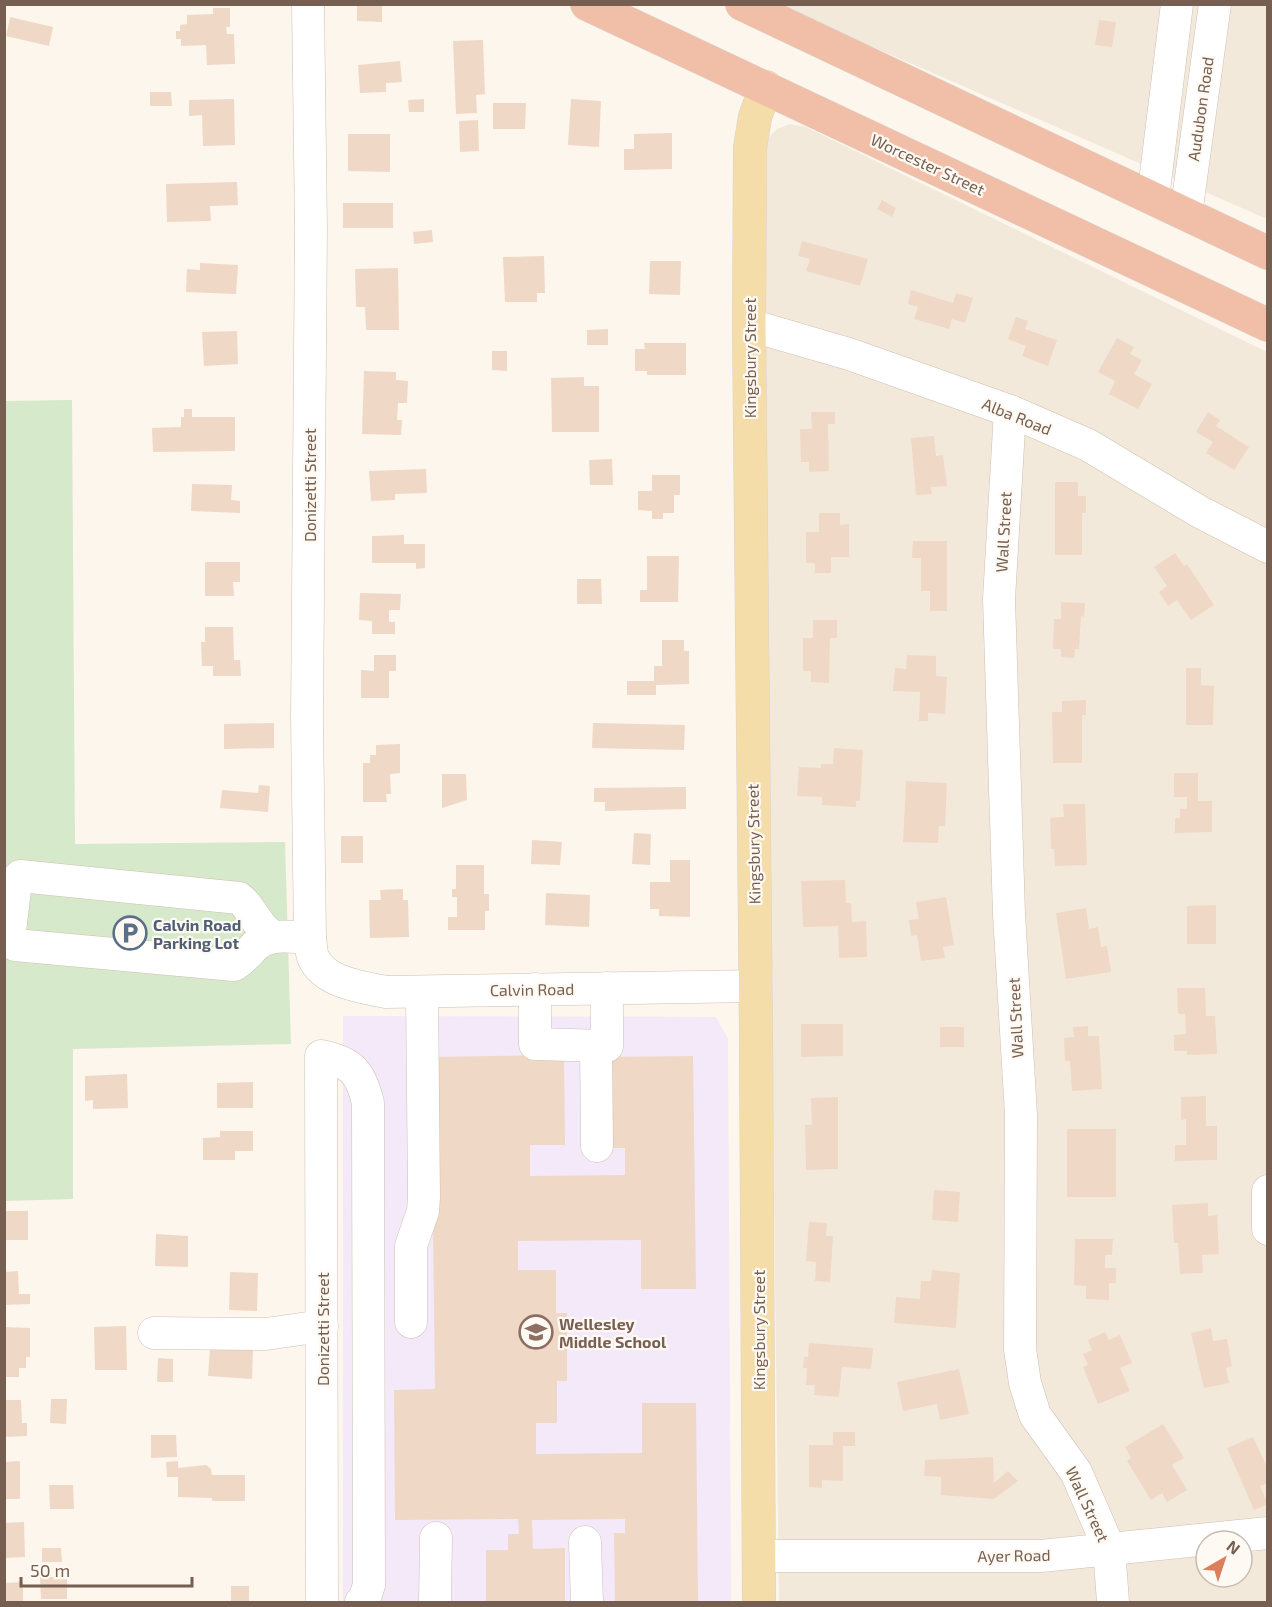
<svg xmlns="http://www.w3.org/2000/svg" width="1272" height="1607" viewBox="0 0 1272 1607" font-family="'Exo 2',sans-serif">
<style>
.residential{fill:#f3e9db;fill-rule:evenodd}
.education{fill:#f3e9f9}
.green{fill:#d6e9cb}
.building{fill:#f0d8c6}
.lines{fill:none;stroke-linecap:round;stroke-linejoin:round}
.minor-casing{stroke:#cebfb2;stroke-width:33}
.major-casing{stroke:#d9d2ce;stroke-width:34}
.highway-casing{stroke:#d9d2ce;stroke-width:34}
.minor{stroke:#fff;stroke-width:32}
.major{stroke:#f5ddaa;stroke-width:33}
.highway{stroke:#f1bfa8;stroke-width:33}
.labels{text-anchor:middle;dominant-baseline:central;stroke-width:4.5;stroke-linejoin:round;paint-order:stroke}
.street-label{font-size:16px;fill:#765f50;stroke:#fefaf3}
.service-label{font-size:16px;font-weight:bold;fill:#4e5e75;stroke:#fefaf3;text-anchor:start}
.education-label{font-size:16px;font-weight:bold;fill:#785e54;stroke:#fefaf3;text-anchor:start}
</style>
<rect width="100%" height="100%" fill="#fcf6ec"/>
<g class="residential">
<path d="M776,5h491v214l-364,-159z"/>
<path d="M790,124l16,3 461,225v1250h-488l-18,-1448 6,-15 10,-10zM1206,1541h36v36h-36z"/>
</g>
<path class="education" d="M343,1016l373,1 12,22 3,563h-388z"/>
<path class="green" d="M72,400l3,444 210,-2 6,202 -218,5v150l-68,2v-800z"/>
<g class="building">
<path d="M357,4h25v18l-25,-1z"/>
<path d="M213,8h17v19h-4l1,7h7l1,30 -28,1 -1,-20 -25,1v-7h-5v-8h4v-6l7,-1v-9l26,-1z"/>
<path d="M10,17l43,10 -4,19 -43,-10z"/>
<path d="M1099,20l17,2 -4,25 -17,-2z"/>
<path d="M483,40l2,54 -9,1 1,18 -21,1 -3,-73z"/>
<path d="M400,61l2,21 -16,1v9l-26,1 -2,-28z"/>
<path d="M150,92h21l1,14h-22z"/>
<path d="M234,99l1,46 -32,1 -1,-31 -13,1v-16z"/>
<path d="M424,99v13h-15l-1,-12z"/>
<path d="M571,99l30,2 -2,46 -31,-2z"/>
<path d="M493,103h33l-1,26h-32z"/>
<path d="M478,120l1,31 -19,1 -1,-31z"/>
<path d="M672,133v36l-48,1v-21h10v-15z"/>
<path d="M348,134h42v38l-42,-1z"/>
<path d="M237,182l1,23 -28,1 1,15 -44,1 -1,-38z"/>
<path d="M882,200l14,8 -4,9 -15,-8z"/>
<rect x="343" y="203" width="50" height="25"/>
<path d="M432,230l1,12 -19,2 -1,-12z"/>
<path d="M802,241l66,18 -8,27 -54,-15 4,-12 -12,-3z"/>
<path d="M544,256l1,37h-8v9h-32l-2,-45z"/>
<path d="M650,261h31l-1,34 -31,-1z"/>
<path d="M200,263l38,2 -2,29 -50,-2 1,-23 13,1z"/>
<path d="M398,268l1,62h-33l-1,-23h-9l-1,-38z"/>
<path d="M911,290l42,13 3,-10 17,5 -8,25 -13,-4 -3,10 -35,-10 4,-12 -10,-3z"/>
<path d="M1016,317l12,4 -3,8 32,11 -9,26 -26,-10 4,-10 -18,-7z"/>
<path d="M608,329v16h-21v-15z"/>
<path d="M237,331l1,33 -34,2 -2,-34z"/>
<path d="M1117,338l17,9 -4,7 12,6 -8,14 18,10 -14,25 -29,-15 6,-13 -17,-9z"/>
<path d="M644,343h42v32h-39v-4h-12v-22h10z"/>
<path d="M492,351h15v20l-15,-1z"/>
<path d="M364,371l32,1v8l12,1 -1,22h-9l-1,17h5l-1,15 -39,-1z"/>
<path d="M584,377v9h15v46h-47l-1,-54z"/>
<path d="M184,409h8v8h43v34l-82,1 -1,-24 29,-1v-10h3z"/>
<path d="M811,412h24v12h-7l1,47 -20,1v-10h-8l-1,-33h12z"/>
<path d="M1208,412l12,8 -4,6 33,21 -15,23 -28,-17 7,-11 -17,-10z"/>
<path d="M934,436l2,20 7,-1 4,31 -16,1 1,7 -16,1 -5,-57z"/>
<path d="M612,459l1,26h-23l-1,-25z"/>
<path d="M426,469l1,24 -32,1v6l-24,1 -2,-30z"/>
<path d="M652,475h28v20h-6v18h-11v6h-11v-8l-14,-1v-19h14z"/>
<path d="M1055,482h23v14h8v17h-4v42h-27z"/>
<path d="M192,484l40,1 -1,15 9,1v12l-49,-2z"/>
<path d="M819,513h21v12l9,-1v33h-18v16h-16v-10h-9v-31h13z"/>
<path d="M404,535v9h21v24l-9,1v-6h-44v-27z"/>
<path d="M913,541h34v70h-17v-20h-9v-33h-9z"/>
<path d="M1175,553l9,13 3,-2 27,41 -23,15 -14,-20 -9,6 -9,-14 8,-6 -13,-19z"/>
<path d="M647,556h32l-1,46h-38v-12h7z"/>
<path d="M205,562h35v20h-7l1,14h-29z"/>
<path d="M577,579h24l1,25h-25z"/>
<path d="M360,593l41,1 -1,16h-11v12h6v12h-23v-13l-13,-1z"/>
<path d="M1061,602l24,1 -1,14 -3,-1 -2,33h-4l-1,9 -13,-1v-8h-8l1,-30h7z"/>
<path d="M813,620h24v18h-7l-1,45 -18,-1v-11h-8v-33h10z"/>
<path d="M205,627h28l1,33h6l1,16h-28v-10h-11l-1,-24h4z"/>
<path d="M662,640h22v11h5v33l-33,1v10h-29v-14h27v-15h8z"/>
<path d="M374,655h22v16h-7v27h-28v-28l13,1z"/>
<path d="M907,655l29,1v20l11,1 -2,37 -17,-1v8h-9l1,-29 -27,-1 2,-23 11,1z"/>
<path d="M1186,668h15v17l13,1 -1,39h-27z"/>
<path d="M1086,700v15h-4v48h-29l-1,-51h10v-11z"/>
<path d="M274,723v25l-50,1v-25z"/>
<path d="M593,723l92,2 -1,25 -92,-2z"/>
<path d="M400,744v29l-10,1 1,20h-5l1,8h-24v-39h7v-8h6v-10z"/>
<path d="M834,748l29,2 -3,51h-4v6l-34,-2v-8l-25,-1 2,-29 22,1v-4h12z"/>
<path d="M1174,773h24v28h14v31l-37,1v-15h5v-9h7v-12h-13z"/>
<path d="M442,774h24l1,26 -25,8z"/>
<path d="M906,781l41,2 -2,43h-6l-1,17 -35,-1z"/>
<path d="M259,785l11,1 -2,26 -48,-4 2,-18 36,3z"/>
<path d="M686,787v22l-81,2v-9h-11v-14z"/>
<path d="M1063,804h22l2,61 -32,1 -1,-17h-3l-1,-31 14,-1z"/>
<path d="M634,833l17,1 -1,31 -18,-1z"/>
<rect x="341" y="836" width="22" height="27"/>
<path d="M532,840l30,2 -2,23 -29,-1z"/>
<path d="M670,860h20v57l-31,-1v-7h-9v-27h20z"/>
<path d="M456,865h28v29h5v17h-4v19h-37v-13h9v-20h-5v-8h4z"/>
<path d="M845,880l1,23h5l1,19 14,-1 1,36 -28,1 -1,-32 -35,1 -2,-46z"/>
<path d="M403,889v11h5l1,37 -39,1 -1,-38h12l-1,-10z"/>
<path d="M546,893l44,2 -1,32 -44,-2z"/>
<path d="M946,897l8,48 -11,2 2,11 -24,3 -4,-26 -6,1 -2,-16 10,-1 -3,-17z"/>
<path d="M1216,905v39h-29v-38z"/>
<path d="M1086,908l3,21 9,-2 3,20 6,-1 4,26 -45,7 -10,-66z"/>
<path d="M1177,988h28l1,28h9l2,38 -30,1v-4h-13v-16l12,-1 -1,-20h-7z"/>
<path d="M801,1024h42v32l-42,1z"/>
<path d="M1088,1026v10h11l3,53 -30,2 -2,-30h-5l-1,-23 10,-1 -1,-10z"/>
<rect x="940" y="1027" width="24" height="20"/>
<path d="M564,1055l1,90h-35v31l95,-1v-27h-21l-1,-91 90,-1 3,233h-55v-49l-123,1v29h38v43h11v68h-10v42h-21v31l106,-1v-50h54l2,199h-83l-1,-69h11v-14l-93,1 1,29 32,-1v54h-79v-52h22v-16h11l-1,-15 -123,1 -1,-130 41,-1 -4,-332z"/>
<path d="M127,1074l1,34 -35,1v-9l-8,1v-25z"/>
<path d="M253,1082v26h-36v-25z"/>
<path d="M1206,1096v30h11v34l-42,1v-16h11v-26l-5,1v-23z"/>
<path d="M838,1097v72l-32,1 -1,-45h7l-1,-27z"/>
<rect x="1067" y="1129" width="49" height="68"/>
<path d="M220,1131h33v20h-18v9h-32v-22l17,-1z"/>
<path d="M934,1190l26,2 -2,30 -26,-2z"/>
<path d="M1208,1203v13l9,-1 2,39 -17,1 1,18 -23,1 -2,-31h-4l-2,-38z"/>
<rect x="4" y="1211" width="24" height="29"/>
<path d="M809,1222l18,1 -1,13h7l-3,46 -15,-1 1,-19 -10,-1z"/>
<path d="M156,1234l32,2v31l-33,-1z"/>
<path d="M1075,1239h38l-1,16h-7v13h11v15h-7v17l-23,-1v-13l-12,-1z"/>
<path d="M932,1270l28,3 -4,55 -62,-5 2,-26 24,2 1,-18h10z"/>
<path d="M18,1271l1,23h11v10l-26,1v-33z"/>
<path d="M230,1272l28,1 -1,38 -28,-1z"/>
<path d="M126,1326l1,44h-32l-1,-43z"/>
<path d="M4,1327l26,1v29h-4v11h-7v9h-15z"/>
<path d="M1211,1328l2,13 14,-2 5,27 -6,2 3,15 -25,5 -13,-55z"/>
<path d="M1105,1332l4,8 11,-5 12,28 -12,5 10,23 -32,13 -15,-37 5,-2 -5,-11 9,-4 -4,-10z"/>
<path d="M809,1343l64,5 -2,21 -29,-2 -3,30 -25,-2 1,-10h-9l1,-17h-4l1,-11h4z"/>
<path d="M210,1348l43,2 -1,29 -44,-3z"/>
<path d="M158,1358l15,1v23h-16z"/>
<path d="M959,1369l10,45 -29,6 -3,-16 -34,7 -6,-29z"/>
<path d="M51,1399h16l-1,25 -16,-1z"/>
<path d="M4,1400h17l1,23h5v13l-23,1z"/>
<path d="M1163,1424l21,34 -12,7 15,25 -20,12 -5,-9 -11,7 -24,-39 4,-3 -6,-11z"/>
<path d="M833,1432h22v14h-12v35l-21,-1v8l-13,-1v-42h24z"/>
<path d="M151,1435h25l1,22 -26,1z"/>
<path d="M1253,1437l15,32v14l-8,3 8,18 -14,6 -27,-62z"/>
<path d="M993,1457l1,26 14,-12 10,10 -24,18 -53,-4v-18l-17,-1 1,-16z"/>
<path d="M20,1461v38h-16v-37z"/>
<path d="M178,1461v7l28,-3 5,4 1,6h33v26h-33v-3l-34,-1v-20h-11l-1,-15z"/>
<path d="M49,1485h24l1,24h-24z"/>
<path d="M24,1522l1,35 -21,1v-35z"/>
<path d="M42,1548h19l1,14h-20z"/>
<path d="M40,1577h27v22h-26z"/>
<path d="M23,1582v20h-19v-19z"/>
<rect x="231" y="1586" width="18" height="16"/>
</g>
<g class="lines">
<g class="minor-casing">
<g id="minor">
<path d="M308,4l3,225 -4,489 3,220c1,6 1,14 3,19 11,26 49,30 73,35l369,-6"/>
<path d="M1153,198l24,-194"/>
<path d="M1186,214l29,-210"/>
<path d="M749,325l100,29 161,57 78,34 112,67 68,35"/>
<path d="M1010,411l-11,188 10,315 12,201 -1,234 5,34 10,32 41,57 33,76 4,54"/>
<path d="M272,936c-16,-10 -19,-27 -33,-38l-219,-22 -4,5 -7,59 6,5 219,20c9,-5 14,-12 21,-19 15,-14 36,-9 55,-8"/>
<path d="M535,989v55l72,2v-58"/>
<path d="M596,1045l1,101"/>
<path d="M1268,1191v38"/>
<path d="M411,1322v-76l12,-35 1,-14 -2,-205"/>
<path d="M154,1333l112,1 56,-8"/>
<path d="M585,1542l2,60"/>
<path d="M759,1556h282l227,-23"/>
<path d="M322,1602l-1,-546c31,6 40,17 47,47l1,482 -5,15 -3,2"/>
<path d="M435,1602l1,-64"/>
</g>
</g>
<g class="major-casing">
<path id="major" d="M759,1602l-3,-568 -7,-709 1,-177 5,-31 11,-30"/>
</g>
<g class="highway-casing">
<g id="highway">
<path d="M587,4l681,321"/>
<path d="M742,4l526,249"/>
</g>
</g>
<use href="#minor" class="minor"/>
<use href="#major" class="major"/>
<use href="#highway" class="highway"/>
</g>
<defs>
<g id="parking-ring" transform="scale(1.725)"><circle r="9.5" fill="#fefaf3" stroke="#5c6f8a" stroke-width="1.5"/><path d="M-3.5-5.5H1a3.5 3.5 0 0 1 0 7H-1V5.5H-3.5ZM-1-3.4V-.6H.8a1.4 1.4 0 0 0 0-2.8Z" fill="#5c6f8a"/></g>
<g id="school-ring" transform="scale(1.725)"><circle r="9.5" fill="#fefaf3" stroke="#8d6e63" stroke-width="1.5"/><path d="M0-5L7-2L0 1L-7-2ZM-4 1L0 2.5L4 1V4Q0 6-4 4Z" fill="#8d6e63"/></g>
</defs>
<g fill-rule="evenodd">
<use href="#parking-ring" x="130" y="933"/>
<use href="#school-ring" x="536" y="1332"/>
</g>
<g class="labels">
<g class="street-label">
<text transform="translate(1200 109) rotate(-82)">Audubon Road</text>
<text transform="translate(928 164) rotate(25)">Worcester Street</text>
<text transform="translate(749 358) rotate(-90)">Kingsbury Street</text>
<text transform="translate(1017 416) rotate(22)">Alba Road</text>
<text transform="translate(309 485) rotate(-90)">Donizetti Street</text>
<text transform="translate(1003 532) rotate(-87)">Wall Street</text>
<text transform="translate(753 844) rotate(-91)">Kingsbury Street</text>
<text transform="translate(532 989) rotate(-1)">Calvin Road</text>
<text transform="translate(1015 1018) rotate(-93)">Wall Street</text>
<text transform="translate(322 1329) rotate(-90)">Donizetti Street</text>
<text transform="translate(758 1330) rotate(-90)">Kingsbury Street</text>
<text transform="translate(1088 1504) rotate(65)">Wall Street</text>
<text transform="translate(1014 1555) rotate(-1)">Ayer Road</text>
</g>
<g class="service-label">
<text x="153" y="924">Calvin Road<tspan x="153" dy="18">Parking Lot</tspan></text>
</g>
<g class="education-label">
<text x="559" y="1323">Wellesley<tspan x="559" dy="18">Middle School</tspan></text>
</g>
</g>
<rect width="1272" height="1607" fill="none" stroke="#765f50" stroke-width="12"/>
<g transform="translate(1224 1559) rotate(39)"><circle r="28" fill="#fefaf3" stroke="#c8bcb2" stroke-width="1.5"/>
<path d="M0-4.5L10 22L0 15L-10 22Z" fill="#dd7e5b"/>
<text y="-9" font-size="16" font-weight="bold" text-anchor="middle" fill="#765f50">N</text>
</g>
<path d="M21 1577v9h171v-9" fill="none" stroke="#765f50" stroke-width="3"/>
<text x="30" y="1577" font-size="18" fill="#765f50" stroke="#fefaf3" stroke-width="4.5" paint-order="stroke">50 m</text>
</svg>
